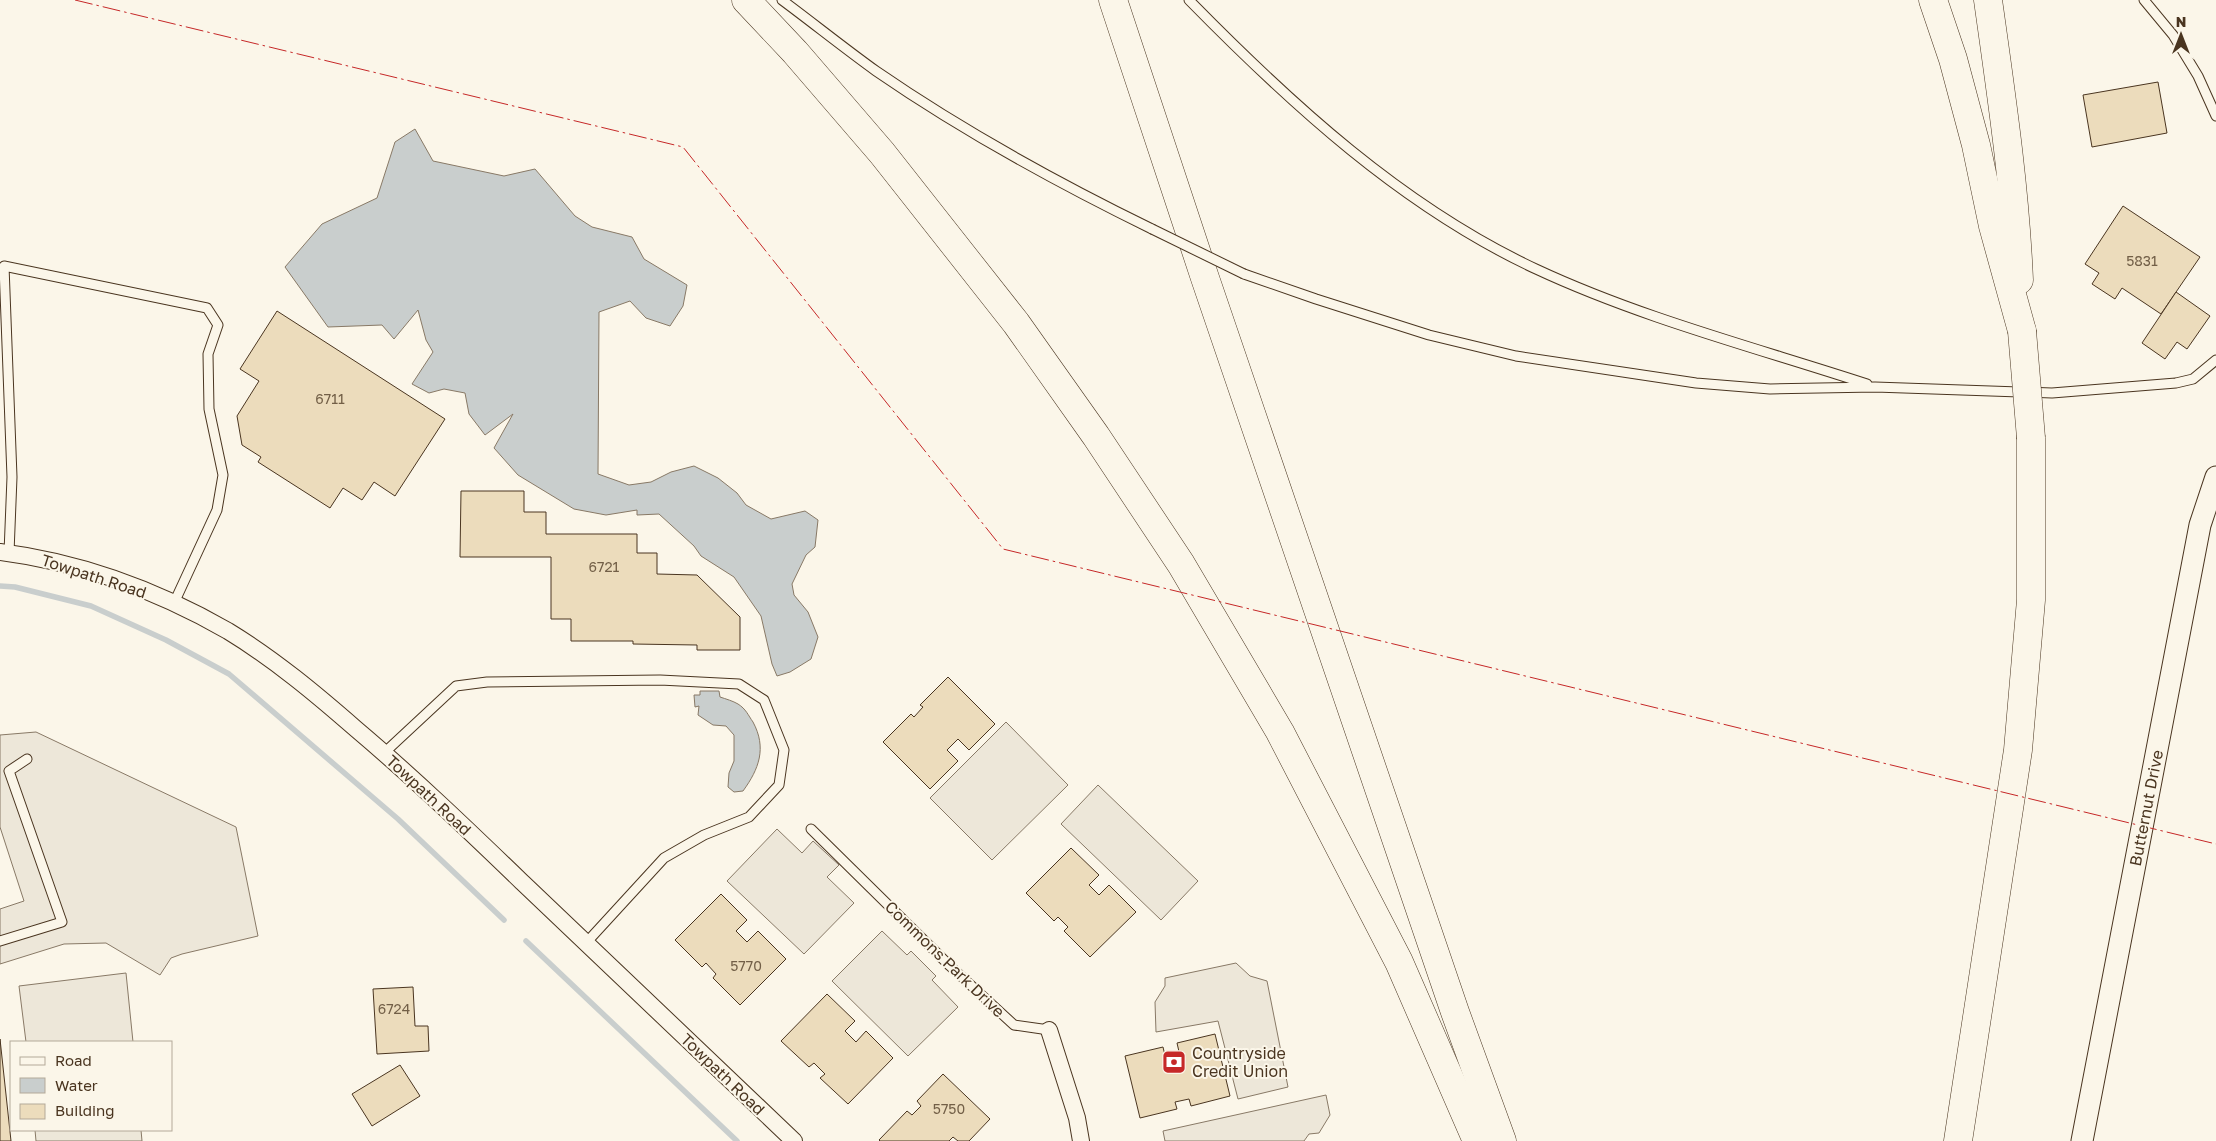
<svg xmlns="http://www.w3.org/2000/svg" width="2216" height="1141" viewBox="0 0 2216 1141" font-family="'Golos Text',sans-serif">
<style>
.parking{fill:#ede7d9;stroke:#887966}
.water{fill:#c9cecd;stroke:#887966}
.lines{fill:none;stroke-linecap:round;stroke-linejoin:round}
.stream{stroke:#c9cecd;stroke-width:5.5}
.building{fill:#ecdcbc;stroke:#4a3520}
.service-casing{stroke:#4a3520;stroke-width:11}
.minor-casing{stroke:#4a3520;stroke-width:18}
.tertiary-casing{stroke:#4a3520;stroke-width:23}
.motorway-casing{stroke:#4a3520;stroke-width:29}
.service{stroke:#fbf6e9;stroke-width:9}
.minor{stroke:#fbf6e9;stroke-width:16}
.tertiary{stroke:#fbf6e9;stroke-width:21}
.motorway{stroke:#fbf6e9;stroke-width:28}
.service-bridge-casing{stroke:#4a3520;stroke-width:11;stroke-linecap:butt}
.motorway-bridge-casing{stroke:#4a3520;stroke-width:29;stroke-linecap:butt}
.service-bridge{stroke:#fbf6e9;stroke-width:9}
.motorway-bridge{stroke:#fbf6e9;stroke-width:28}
.power{stroke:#c62828;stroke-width:1;stroke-dasharray:18 4 2.5 4;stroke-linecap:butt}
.labels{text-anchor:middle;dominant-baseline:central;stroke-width:4;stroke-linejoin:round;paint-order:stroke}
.number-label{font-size:14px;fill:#725f47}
.street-label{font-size:16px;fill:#4a3520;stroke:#fbf6e9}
.poi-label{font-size:16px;fill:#4a3520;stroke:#fbf6e9;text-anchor:start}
</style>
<rect width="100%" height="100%" fill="#fbf6e9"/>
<g class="parking">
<path d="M1006,722l62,63 -76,75 -62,-62z"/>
<path d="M36,732l200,95 22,109 -76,18 -11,4 -11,17 -54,-32 -42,1 -64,20v-55l24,-8 -24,-74v-92z"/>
<path d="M1098,785l100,96 -37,39 -100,-96z"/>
<path d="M777,829l25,24 11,-12 26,24 -12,12 27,26 -50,51 -77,-73z"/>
<path d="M882,931l25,24 4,-4 25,25 -4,4 26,27 -50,49 -76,-75z"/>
<path d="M1236,963l14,13 17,5 21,106 -50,12 -20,-78 -62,11 -1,-30 10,-16v-8z"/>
<path d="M126,973l7,69h-107l-7,-56z"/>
<path d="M1326,1095l4,20 -11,18 -10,1 -5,7h-139l-2,-10z"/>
<path d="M35,1130h106l1,11h-106z"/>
</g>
<g class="water">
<path d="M415,129l18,32 71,15 31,-7 40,47 17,11 40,10 12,22 43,26 -4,21 -13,20 -24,-8 -16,-17 -31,11 -1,162 31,11 22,-3 20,-10 23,-6 24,12 19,15 9,12 25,14 34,-8 13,9 -3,27 -9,8 -14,29 2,11 14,17 10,25 -7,22 -21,13 -13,4 -5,-12 -11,-48 -27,-39 -33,-21 -7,-10 -35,-32 -22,1v-5l-31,5 -32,-6 -56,-34 -24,-27 19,-34 -28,21 -16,-21 -4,-21 -21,-4 -15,4 -17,-9 21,-32 -7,-12 -8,-30 -24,29 -12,-14 -54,2 -43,-60 37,-43 55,-26 18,-56z"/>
<path d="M700,691h19l1,6c6,2 13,4 18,7 8,5 10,11 15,18 14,26 6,47 -10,69l-9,1 -6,-5 1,-14 5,-12v-26l-8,-9 -13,-1 -15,-10 1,-9 -4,1 -1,-12h6z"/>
</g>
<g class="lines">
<g class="stream">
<path d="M0,586l15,1 76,19 75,34 63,34 169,145 106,101"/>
<path d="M526,941l211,200"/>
</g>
</g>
<g class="building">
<path d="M2158,82l9,51 -75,14 -9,-52z"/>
<path d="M2123,206l77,51 -39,57 -39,-26 -7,11 -23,-15 7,-11 -14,-9z"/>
<path d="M2176,292l34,24 -23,33 -10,-7 -12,17 -23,-16z"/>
<path d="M277,311l168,108 -50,77 -21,-14 -12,18 -19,-12 -13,20 -72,-46 3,-5 -19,-12 -5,-29 22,-35 -19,-12z"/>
<path d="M461,491h63v21h22v22h91v19h20v21l40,1 43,42v33h-43v-5l-64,-1v-3h-62v-22h-20v-62h-91z"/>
<path d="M948,677l47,47 -26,26 -11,-11 -11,11 11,11 -28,28 -47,-47 28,-28 3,3 9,-10 -3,-2z"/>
<path d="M1071,848l28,27 -10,10 10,10 10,-10 27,27 -46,45 -26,-26 4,-4 -10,-10 -4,4 -28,-28z"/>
<path d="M721,894l26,26 -11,11 11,11 11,-11 28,28 -46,46 -27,-27 3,-4 -10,-11 -4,4 -27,-27z"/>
<path d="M413,987l2,39h13l1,25 -52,3 -4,-65z"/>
<path d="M827,994l28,27 -10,10 11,11 10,-11 27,27 -45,46 -28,-26 5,-4 -11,-11 -5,4 -28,-26z"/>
<path d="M1215,1034l15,62 -39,10 -2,-7 -14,3 2,7 -37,9 -15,-62 38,-9 3,13 14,-4 -3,-13z"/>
<path d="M0,1039l11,102h-11z"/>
<path d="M400,1065l20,31 -48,30 -20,-32z"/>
<path d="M943,1074l47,45 -21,22h-11l-5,-4 -4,4h-69l-1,-1 28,-29 5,4 9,-9 -4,-5z"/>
</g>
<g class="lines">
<g class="service-casing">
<g id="service">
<path d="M782,0c31,23 62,48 94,71 87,60 182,112 276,158"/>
<path d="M1189,0c102,104 214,207 347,269 105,49 221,79 331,115"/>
<path d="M2144,0l29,35 25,41 18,40"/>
<path d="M1244,274l72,25 113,36 87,21 180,27 74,6 105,-2 177,6 124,-10 17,-4 23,-19"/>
<path d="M9,553l3,-76 -8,-211 203,42 11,17 -10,29 1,55 14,66 -6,35 -43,93"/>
<path d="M384,753l72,-67 31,-4 173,-2 79,4 25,16 20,50 -5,35 -30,32 -45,18 -40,23 -78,85"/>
<path d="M811,829l139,137 64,59 35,5"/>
<path d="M0,941l62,-19 -53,-151 18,-12"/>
</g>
</g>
<g class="minor-casing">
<g id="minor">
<path d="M0,552c80,10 158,39 228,79 46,28 88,63 128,98 58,49 113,102 167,154 91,86 181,172 271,258"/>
<path d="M1049,1030l28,88 4,23"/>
</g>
</g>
<g class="tertiary-casing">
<path id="tertiary" d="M2082,1141l118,-616 16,-48"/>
</g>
<g class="motorway-casing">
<g id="motorway">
<path d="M746,0l49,52 87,101 134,170 80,113 85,128 99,168 119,230 78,179"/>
<path d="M1113,0l92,278 250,734 47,129"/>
<path d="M1933,0l20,59 23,86 17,81 29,105"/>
<path d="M1988,0c13,93 27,186 31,280"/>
<path d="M1958,1141l60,-391 13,-150v-162"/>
</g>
</g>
<use href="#service" class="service"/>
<use href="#minor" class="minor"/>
<use href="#tertiary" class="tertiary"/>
<use href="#motorway" class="motorway"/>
<g class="service-bridge-casing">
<path id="service-bridge" d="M1152,229l92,45"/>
</g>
<g class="motorway-bridge-casing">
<path id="motorway-bridge" d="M2022,331l9,107"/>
</g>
<use href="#service-bridge" class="service-bridge"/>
<use href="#motorway-bridge" class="motorway-bridge"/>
<path class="power" d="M75,0l608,147 320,402 1213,295"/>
</g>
<defs>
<g id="bank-square" transform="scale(1.25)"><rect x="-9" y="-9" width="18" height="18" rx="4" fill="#c62828" stroke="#fbf6e9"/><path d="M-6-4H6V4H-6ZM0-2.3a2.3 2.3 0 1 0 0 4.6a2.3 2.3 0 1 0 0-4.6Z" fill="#fff"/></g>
</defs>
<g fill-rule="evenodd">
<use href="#bank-square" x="1174" y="1062"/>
</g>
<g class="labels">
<g class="number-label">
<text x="2142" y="260">5831</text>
<text x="330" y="398">6711</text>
<text x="604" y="566">6721</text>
<text x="746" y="965">5770</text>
<text x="394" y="1008">6724</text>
<text x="949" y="1108">5750</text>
</g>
<g class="street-label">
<text transform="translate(94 576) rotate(18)">Towpath Road</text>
<text transform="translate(429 795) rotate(43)">Towpath Road</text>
<text transform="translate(2146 808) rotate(-79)">Butternut Drive</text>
<text transform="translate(945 959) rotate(44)">Commons Park Drive</text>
<text transform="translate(723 1074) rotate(44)">Towpath Road</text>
</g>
<g class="poi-label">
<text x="1192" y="1053">Countryside<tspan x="1192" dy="18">Credit Union</tspan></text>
</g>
</g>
<rect x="10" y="1041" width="162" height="90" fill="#fbf6e9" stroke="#b4a999"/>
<rect x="20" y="1057" width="25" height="8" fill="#fbf6e9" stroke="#b4a999"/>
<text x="55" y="1066" font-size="15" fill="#4a3520">Road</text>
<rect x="20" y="1078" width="25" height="15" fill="#c9cecd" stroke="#b4a999"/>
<text x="55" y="1091" font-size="15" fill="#4a3520">Water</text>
<rect x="20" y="1104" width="25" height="15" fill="#ecdcbc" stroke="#b4a999"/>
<text x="55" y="1116" font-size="15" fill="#4a3520">Building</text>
<g transform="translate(2181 35)" stroke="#fbf6e9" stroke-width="4" paint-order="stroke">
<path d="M0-4L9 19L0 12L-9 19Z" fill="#4a3520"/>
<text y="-8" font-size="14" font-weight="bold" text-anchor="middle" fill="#4a3520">N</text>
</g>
</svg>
